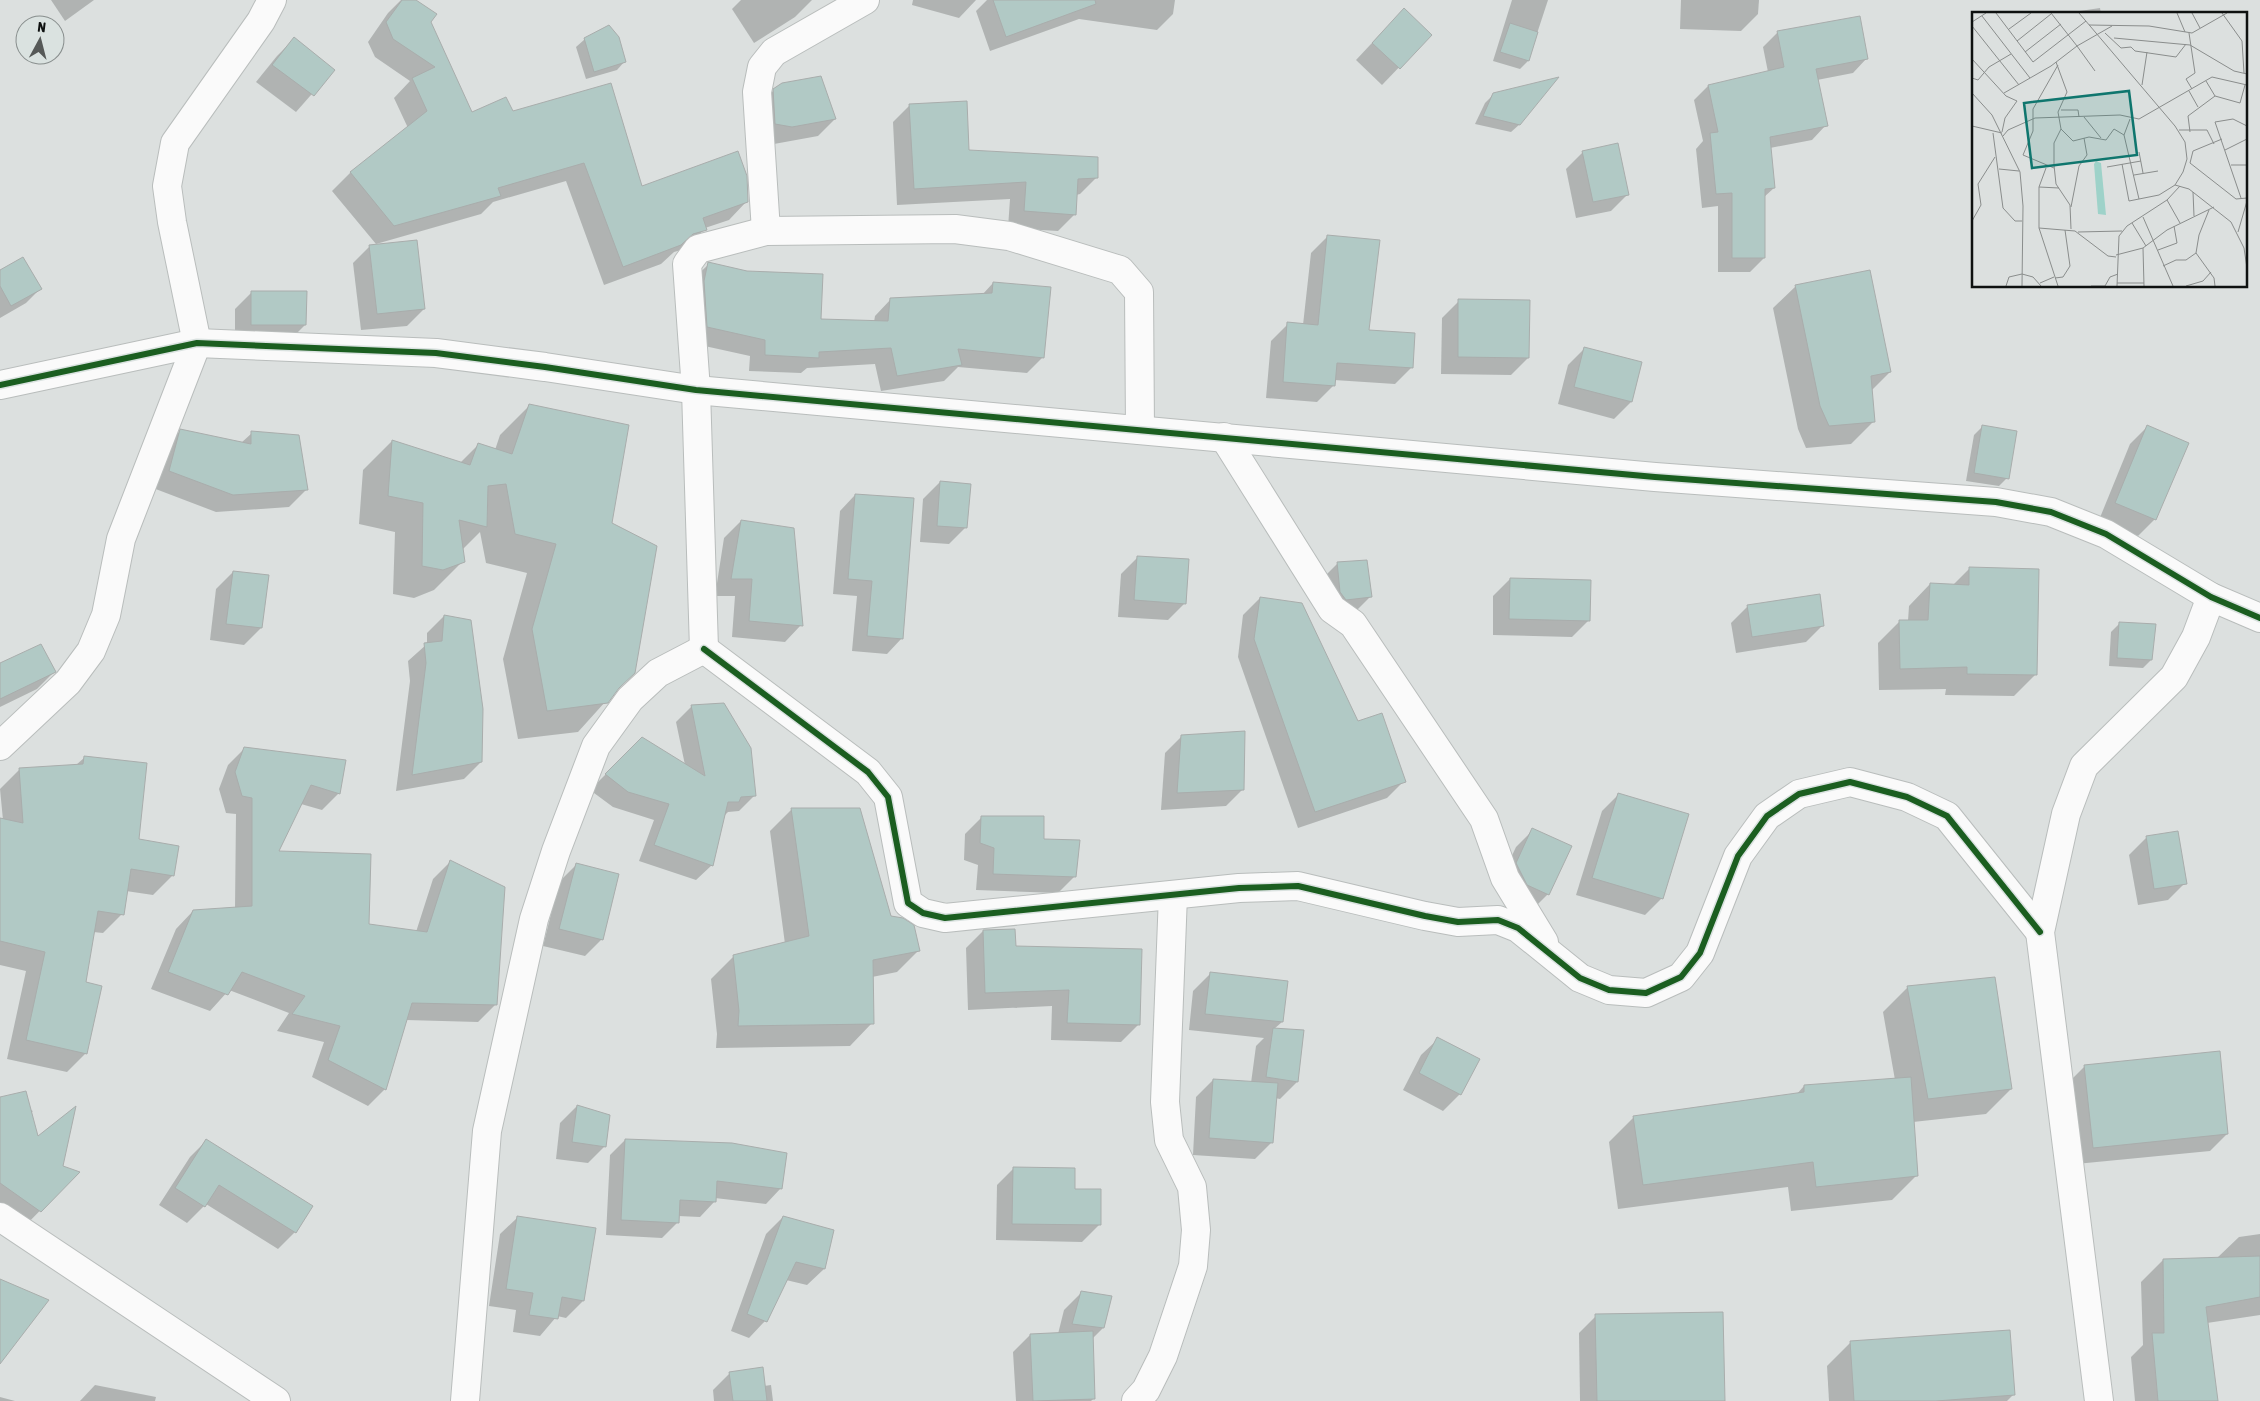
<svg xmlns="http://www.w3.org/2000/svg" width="2260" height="1401" viewBox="0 0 2260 1401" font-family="'Asap Condensed',sans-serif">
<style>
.shadow{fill:#0003}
.building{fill:#b1c9c5;stroke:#a9adac}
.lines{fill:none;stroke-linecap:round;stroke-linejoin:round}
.street-casing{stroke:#b9bdbc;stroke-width:30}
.street{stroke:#fafafa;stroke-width:28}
.cycleway-casing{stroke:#dae2e0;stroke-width:9}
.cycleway{stroke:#1b5e20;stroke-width:6}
.inset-road{fill:none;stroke:#8a8d8c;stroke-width:1}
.view{fill:#0f766e;fill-opacity:0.15;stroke:#0f766e;stroke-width:2.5}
.inset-edge{fill:none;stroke:#0e1110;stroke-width:2.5}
</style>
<rect width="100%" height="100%" fill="#dce0df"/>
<g class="shadow">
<path d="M51,0h43l-29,21z"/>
<path d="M401,0h13l16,22 41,91h41l129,74 106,14 -18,19 -24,8 -17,20 -14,4 -13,12 -57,21 -38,-104 -73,21 -12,12 -105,30 -44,-53 18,-18 58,-45 -14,-30 16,-17 -35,-24 -7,-15 20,-29z"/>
<path d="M741,0h71l-17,17 -41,26 -22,-34z"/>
<path d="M913,0h63l-17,18 -47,-13z"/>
<path d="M987,0h188l-2,14 -16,16 -78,-11 -89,32 -14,-40z"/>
<path d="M1512,0h36l-20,61 -8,8 -27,-8z"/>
<path d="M1681,0h78l-1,14 -17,17 -61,-2z"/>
<path d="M2100,8l1,6h-42z"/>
<path d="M1387,27l43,8 -48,50 -26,-25z"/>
<path d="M1778,32l89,26 -14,15 -36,7 9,45 -14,15 -42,8 4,40 -11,10 1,60 -14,14h-32v-66l-16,2 -6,-59 7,-8 -9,-41 14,-14 60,-14 -5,-25z"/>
<path d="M294,39l39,31 -37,42 -40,-30 21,-26z"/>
<path d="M585,39l40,22 -8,9 -31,9 -10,-32z"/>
<path d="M774,90l61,29 -17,17 -44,8 -16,-4 -1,-32z"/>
<path d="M1494,94l26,30 -9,8 -36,-8 10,-21z"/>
<path d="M910,105l58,46 129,26 -17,17 -4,1 -1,19 -17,17 -50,-3 2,-29 -113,6 -4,-83z"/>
<path d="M1583,152l45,42 -17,17 -35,7 -10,-49z"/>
<path d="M1328,236l39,95 45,36 -17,17 -61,-4v5l-17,17 -51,-4 5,-57 17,-17 15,1 8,-72z"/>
<path d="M370,246l54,63 -17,17 -46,4 -8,-67z"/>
<path d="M23,258l18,30 -15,15 -26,15v-46z"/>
<path d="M709,264l110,56 55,2 1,-6 16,-17 91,-4 11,-12 50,74 -16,16 -69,-6 -14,14 -63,10 -6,-27 -68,4 -6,5 -52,-2 1,-15 -59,-13 1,-63z"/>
<path d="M1796,286l94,86 -19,19 3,30 -23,23 -45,4 -8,-19 -25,-121z"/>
<path d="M252,292l53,33 -17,17 -53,-1v-32z"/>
<path d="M1459,301l69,57 -17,17 -70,-1 1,-56z"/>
<path d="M1585,348l46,54 -17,17 -56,-15 10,-39z"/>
<path d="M529,406l82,117 4,168 -37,41 -60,7 -15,-80 24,-86 -41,-10 -6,-31 -18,18 1,11 -29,29 -20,8 -21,-4 2,-62 -36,-8 4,-54 29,-29 68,22 19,-19 16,6 5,-15z"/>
<path d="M1983,426l24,52 -8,8 -33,-5 8,-46z"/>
<path d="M2147,427l8,92 -17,17 -39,-16 31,-76z"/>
<path d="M181,430l60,13 11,-10 54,57 -17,17 -73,5 -63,-24 11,-41z"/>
<path d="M940,482l26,45 -17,17 -29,-2 3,-43z"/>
<path d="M855,495l47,143 -15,16 -35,-3 5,-55 -24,-2 7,-83z"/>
<path d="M741,521l60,104 -16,17 -53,-5 3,-41h-20l9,-58z"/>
<path d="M1138,557l47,46 -17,17 -50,-3 3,-43z"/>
<path d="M1338,563l32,34 -17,17 -32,-34z"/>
<path d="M1969,569l66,106 -21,21 -69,-1 1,-6 -67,1 -1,-47 22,-22h8l1,-15 21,-22 23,1z"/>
<path d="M233,572l28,56 -17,17 -34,-5 6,-51z"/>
<path d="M1510,579l79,41 -17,17 -79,-2v-39z"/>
<path d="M1260,598l144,183 -17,17 -89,30 -60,-171 5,-42z"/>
<path d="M1748,606l75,19 -17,17 -70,11 -5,-30z"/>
<path d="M444,616l37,146 -17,17 -68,12 14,-110 -2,-20 19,-17v-11z"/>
<path d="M2120,623l31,37 -8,8 -34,-2 2,-34z"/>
<path d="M0,664l54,8 -17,17 -37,18z"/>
<path d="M692,706l63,89 -16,16 -11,1 -4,4 -12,49 -16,15 -57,-19 15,-41 -41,-13 -23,-17 52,-52 43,27 -9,-43z"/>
<path d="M1182,736l61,53 -17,17 -65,4 4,-57z"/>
<path d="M245,748l94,45 -17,17 -21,-6 -24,48 90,73 49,7 17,-53 17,-17 45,143 -17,17 -72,-2 -21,69 -17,17 -56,-29 12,-35 -47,-11 12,-18 -60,-23 -19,21 -59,-22 25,-60 17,-18 42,-3 1,-94 -10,-1 -7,-24 9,-24z"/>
<path d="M84,758l54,82 35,35 -20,20 -27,-4 -4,23 -19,19 -10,-1 -8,51 1,70 -19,19 -60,-13 19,-88 -26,-6v-146l3,1 -3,-31 20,-20 56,-4z"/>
<path d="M1619,794l43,104 -17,17 -69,-20 26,-84z"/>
<path d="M792,809l127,141 -22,22 -25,5v46l-22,23 -134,2 1,-14 -6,-55 23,-23 51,-12 -15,-113z"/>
<path d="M982,817l93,59 -17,17 -82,-3 2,-25 -14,-5 1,-26z"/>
<path d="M1533,830l15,64 -17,17 -31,-30 16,-34z"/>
<path d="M2146,838l39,45 -17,17 -30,5 -9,-50z"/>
<path d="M576,865l26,74 -17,17 -42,-10 16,-64z"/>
<path d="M983,931l31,16 124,78 -17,17 -70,-2 1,-34 -84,4 -2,-62z"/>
<path d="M1210,974l72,48 -8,7 29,2 -6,51 -17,17 -5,-1 -3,44 -17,17 -62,-4 3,-58 17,-17 38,3 5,-37 8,-8 -75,-8 4,-39z"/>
<path d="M1908,987l103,102 -25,25 -73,8 4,53 -25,25 -101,11 -3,-24 -170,22 -9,-67 25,-25 162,-22 8,-9 91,-6 -12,-68z"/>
<path d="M1438,1039l22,55 -17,17 -40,-21 18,-35z"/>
<path d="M2085,1066l142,68 -17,17 -134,13 -8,-81z"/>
<path d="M0,1099l33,12 -2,2 6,25 24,29 17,5 -58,59 -20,-18z"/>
<path d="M577,1106l28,40 -17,17 -32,-4 4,-36z"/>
<path d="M207,1140l88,92 -17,17 -72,-45 -19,19 -28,-18 31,-48z"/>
<path d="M625,1140l156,48 -15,16 -51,-6v3l-15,16 -22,-1v6l-16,16 -56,-3 4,-80z"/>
<path d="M1014,1168l59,22 26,35 -17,17 -86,-2 1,-55z"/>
<path d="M783,1217l41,52 -17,16 -21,-5 -21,41 -16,17 -18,-7 35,-97z"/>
<path d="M517,1218l66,83 -17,17 -9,-2 -17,20 -27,-4 3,-22 -27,-4 11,-72z"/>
<path d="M2260,1234v81l-53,8 10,78h-82l-4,-44 12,-12 -2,-63 22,-22 54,-2 22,-21z"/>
<path d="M1081,1293l22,35 -11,11 2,59 -3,3h-75l-3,-49 17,-17 28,-1 6,-24z"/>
<path d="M1596,1316l128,85h-144l-1,-68z"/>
<path d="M1851,1342l162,53 -6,6h-178l-2,-35z"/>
<path d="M730,1373l34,13 7,-1 2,16h-59l-1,-11z"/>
<path d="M95,1385l61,12 -1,4h-75z"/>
<path d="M0,1397l15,4h-15z"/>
</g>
<g class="building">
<path d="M402,0h14l21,14 -6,8 41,90 34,-15 7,14 98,-28 31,103 96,-35 9,25 1,26 -45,16 4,12 -14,4 -12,11 -58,22 -39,-104 -86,25 3,8 -107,30 -44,-54 77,-61 -15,-33 23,-11 -42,-28 -7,-17z"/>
<path d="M993,0h102l1,4 -90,33z"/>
<path d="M1404,8l28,27 -32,34 -28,-26z"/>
<path d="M1860,16l8,43 -52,10 12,57 -58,11 5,51 -10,1v69h-33v-65l-16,1 -6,-61 8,-1 -10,-47 76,-18 -7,-36z"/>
<path d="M1510,23l28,9 -9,29 -29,-9z"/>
<path d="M609,25l10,12 7,25 -32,10 -10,-34z"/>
<path d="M294,37l41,33 -21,26 -42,-31z"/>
<path d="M821,76l15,43 -44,8 -17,-3 -2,-35 9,-6z"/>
<path d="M1559,77l-39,48 -37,-9 10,-23z"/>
<path d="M967,101l2,49 129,7v21l-20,1 -2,36 -52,-4 2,-29 -112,7 -5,-85z"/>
<path d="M1618,143l11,52 -36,7 -11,-51z"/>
<path d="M1327,235l53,5 -11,90 46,3 -2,35 -76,-5 -2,23 -52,-4 4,-60 31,3z"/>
<path d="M417,240l8,69 -48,5 -8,-69z"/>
<path d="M23,257l19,32 -31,17 -11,-20v-16z"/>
<path d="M708,262l39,9 76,3 -2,45 67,2 2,-23 102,-5 1,-11 58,5 -7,71 -86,-9 4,16 -65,11 -6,-28 -72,4v6l-54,-3v-15l-58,-13 -3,-46z"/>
<path d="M1870,270l21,102 -20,4 4,46 -46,4 -9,-20 -25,-121z"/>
<path d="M251,291h56l-1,34h-55z"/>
<path d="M1458,299l72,1 -1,58 -71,-1z"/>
<path d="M1584,347l58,15 -10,40 -58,-15z"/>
<path d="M529,404l100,21 -17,98 45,23 -22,127 -16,15 -11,15 -61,8 -15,-82 24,-85 -41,-10 -9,-50 -18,2 -1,41 -28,-7 6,42 -22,8 -21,-4 1,-63 -35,-7 4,-56 78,25 8,-22 34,11z"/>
<path d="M1982,425l35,6 -8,48 -35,-6z"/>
<path d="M2147,425l42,18 -33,77 -41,-17z"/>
<path d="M180,429l71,15v-13l48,4 9,55 -75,5 -64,-24z"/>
<path d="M940,481l31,3 -4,44 -30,-2z"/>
<path d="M855,494l59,4 -11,141 -36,-3 5,-55 -24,-2z"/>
<path d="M741,520l53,8 9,98 -54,-5 3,-42h-21z"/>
<path d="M1137,556l52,3 -3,45 -52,-4z"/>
<path d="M1367,560l5,37 -26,3 -6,-8 -3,-30z"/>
<path d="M1969,567l70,2 -2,106 -70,-1v-7l-67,2 -1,-49h29l2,-37 39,2z"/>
<path d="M233,571l36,4 -7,53 -36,-4z"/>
<path d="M1510,578l81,2 -1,41 -81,-2z"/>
<path d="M1820,594l4,32 -72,11 -5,-32z"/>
<path d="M1260,597l42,6 56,118 24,-8 24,69 -91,30 -61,-173z"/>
<path d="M444,615l27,5 12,89 -1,53 -70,13 14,-112 -2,-20 18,-2z"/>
<path d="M2119,622l37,2 -4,36 -35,-2z"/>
<path d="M41,644l15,28 -56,27v-36z"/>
<path d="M724,703l27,45 5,48 -15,1 -2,5h-11l-15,64 -59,-21 15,-41 -41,-12 -23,-18 37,-37 63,39 -14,-71z"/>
<path d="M1245,731l-1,59 -67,3 4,-58z"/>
<path d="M244,747l102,13 -6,34 -29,-9 -32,66 92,3 -2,70 58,8 23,-72 55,27 -8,118 -85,-2 -26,87 -58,-30 12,-34 -48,-12 13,-18 -63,-24 -14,23 -60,-23 25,-62 59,-4v-108l-10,-2 -7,-24z"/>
<path d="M84,756l63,7 -8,76 40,7 -5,30 -43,-7 -7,46 -26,-4 -12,71 16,4 -15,68 -61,-14 19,-88 -45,-11v-123l23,5 -4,-55 64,-4z"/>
<path d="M1618,793l71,21 -26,85 -71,-21z"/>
<path d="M791,808h69l31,108 12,2 11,7 6,26 -47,9 1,64 -136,2 1,-15 -6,-56 76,-19z"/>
<path d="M981,816h63v23l36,1 -4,37 -83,-3 1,-26 -14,-5z"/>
<path d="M1532,828l40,18 -23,49 -22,-10 -11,-22z"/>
<path d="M2178,831l9,53 -33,5 -8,-53z"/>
<path d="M576,863l43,11 -16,66 -44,-11z"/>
<path d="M1015,929l1,17 126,3 -2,76 -73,-2 2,-33 -84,3 -2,-63z"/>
<path d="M1210,972l78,9 -5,41 -78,-8z"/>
<path d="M1995,977l17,112 -84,10 -21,-113z"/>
<path d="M1273,1028l31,2 -6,52 -32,-5z"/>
<path d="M1437,1037l43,22 -19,36 -42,-22z"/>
<path d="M2220,1051l8,83 -135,14 -9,-83z"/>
<path d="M1911,1077l7,99 -102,11 -3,-25 -170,23 -10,-69 171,-24v-7z"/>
<path d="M1213,1079l65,4 -5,60 -64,-5z"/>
<path d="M26,1091l12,45 38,-30 -13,60 17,6 -39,40 -41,-29v-86z"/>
<path d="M577,1105l33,10 -4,32 -34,-5z"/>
<path d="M206,1139l107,67 -17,27 -77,-48 -14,22 -30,-19z"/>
<path d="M625,1139l107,4 55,10 -5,36 -65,-8 -1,21 -36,-2 -1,23 -58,-3z"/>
<path d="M1013,1167l62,1v21h26v36l-89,-1z"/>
<path d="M517,1216l79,12 -12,73 -22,-4 -4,22 -29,-4 4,-22 -27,-4z"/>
<path d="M783,1216l51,14 -9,39 -29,-7 -29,60 -20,-8z"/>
<path d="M2260,1256v41l-54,10 12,94h-60l-6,-68h12l-1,-74z"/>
<path d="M0,1279l49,21 -49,64z"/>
<path d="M1081,1291l31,5 -8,32 -32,-4z"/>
<path d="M1723,1312l2,89h-128l-2,-87z"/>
<path d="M2010,1330l5,65 -79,6h-82l-4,-60z"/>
<path d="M1093,1331l2,68 -62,2 -3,-67z"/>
<path d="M763,1367l4,34h-34l-4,-29z"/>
</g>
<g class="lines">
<g class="street-casing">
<g id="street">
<path d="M766,231l-9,-139 5,-25 12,-15 91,-52"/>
<path d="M0,385l197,-42 239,10 109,14 151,23 959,87 341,25 55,10 55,22 105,63 49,21"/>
<path d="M1224,437l108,172 21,15 131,195 21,59 39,64"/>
<path d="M704,649l164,123 20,25 20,106 15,10 22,5 294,-30 59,-2 127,30 33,6 40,-2 20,8 62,50 29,12 37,3 35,-16 19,-24 38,-97 29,-40 32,-22 51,-12 57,15 40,19 93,116"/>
<path d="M704,649l-8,-259 -9,-126 11,-15 68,-18 189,-2 54,7 111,34 19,22 1,138"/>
<path d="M0,746l68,-64 23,-31 15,-36 15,-76 76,-196 -25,-121 -5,-36 8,-43 86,-122 11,-21"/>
<path d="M0,1217l276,184"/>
<path d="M465,1401l22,-270 47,-212 22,-68 40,-105 34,-47 28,-26 46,-24"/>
<path d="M1136,1401l10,-11 17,-34 30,-90 3,-36 -4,-43 -23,-47 -4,-38 8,-207"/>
<path d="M2099,1401l-59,-469 26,-118 18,-48 90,-89 22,-40 15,-40"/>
</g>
</g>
<use href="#street" class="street"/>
<g class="cycleway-casing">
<g id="cycleway">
<path d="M0,385l197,-42 239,10 109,14 151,23 959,87 341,25 55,10 55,22 105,63 49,21"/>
<path d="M704,649l164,123 20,25 20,106 15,10 22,5 294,-30 59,-2 127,30 33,6 40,-2 20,8 62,50 29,12 37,3 35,-16 19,-24 38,-97 29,-40 32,-22 51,-12 57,15 40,19 93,116"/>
</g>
</g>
<use href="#cycleway" class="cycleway"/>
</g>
<g transform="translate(1972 12)">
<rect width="275" height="275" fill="#dce0df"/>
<path d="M124,149l5,2 5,52 -8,-1 -4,-50z" fill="#9ed2c9"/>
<path class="inset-road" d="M24,1l37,49 53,-41M107,1l96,113 10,16 2,17 -4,13 -8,13 -16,10 -30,6 -7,-37M205,1l8,19M220,1l8,15M250,1l20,28 2,32M10,4l48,62M0,10l14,-9M117,13l60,1 43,7 35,-20M0,14l47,59M37,17l22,-16M133,21l16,15 10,-1 4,4 41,6 10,-13M217,21l6,40 -9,6 6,10M142,26l76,7 44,26 13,3M45,29l34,-27M53,40l36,-28M0,47l34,37 11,5 -12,17 -3,14M84,50l11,30 -9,20 3,17 -7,14v22l2,19 14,21 1,24M123,59l-18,-25 35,-20M0,66l6,2 11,-13 22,-13M234,69l9,15 25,7 5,-18M170,73l5,-33M217,79l9,16M0,81l20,22 28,57 3,34 -1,80M32,81l47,-27 26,-20 -26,-33M89,98h17l1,7M112,105l17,21M158,107l-6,16 15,64M0,114l30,7M89,117l12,12 16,-4 17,3 8,-11 10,6M207,118h28l7,14M218,120l-2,-16 27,-20M21,121l10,75 12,13h7M31,124l5,-6 27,-12 85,-3 19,4 73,-42 35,8M253,138l22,-11M167,140l4,21M218,151l46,36 11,-1M218,151l3,-12 29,-12M259,153h16M135,155l34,-6M74,156l-7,19v41l19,58M82,156l-31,-13 10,-24v-22l25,-44M27,157l20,2M162,163l24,-4M203,173l14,4 42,33 13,26 3,20M67,175l20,1M221,180l1,24M269,186l-26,-76 18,-3 14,7M195,188l13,23M99,195l8,-41 8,-11 -3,-17M237,198l-10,25 -3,18 18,25 1,8M171,205l30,69M0,209l9,-16 -3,-21 17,-27M160,211l14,23M67,216l36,3 33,25 8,1M106,220l44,-1M266,220l9,-31M171,236l1,38M186,238l19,-7 -3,-17M144,243l27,-7 24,-18 47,-23M191,254l13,-6h10l10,-7M83,266l8,-1 7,-11 -5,-36M68,271l14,-6M145,271h27M34,274l3,-9 13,-3 11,3 8,9M119,274h14l5,-9 8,-3M145,274l2,-50 8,-10 40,-26 13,-14M214,274l17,-5 8,-9"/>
<path class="view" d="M157,79l8,64 -105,13 -8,-65z"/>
<rect width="275" height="275" class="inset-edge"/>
</g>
<g transform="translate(40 40) rotate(7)"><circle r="24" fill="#dae2e0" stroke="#888e8d"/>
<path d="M0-4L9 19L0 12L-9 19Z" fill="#565958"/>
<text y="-8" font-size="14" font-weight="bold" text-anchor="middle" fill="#0e1110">N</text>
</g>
</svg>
